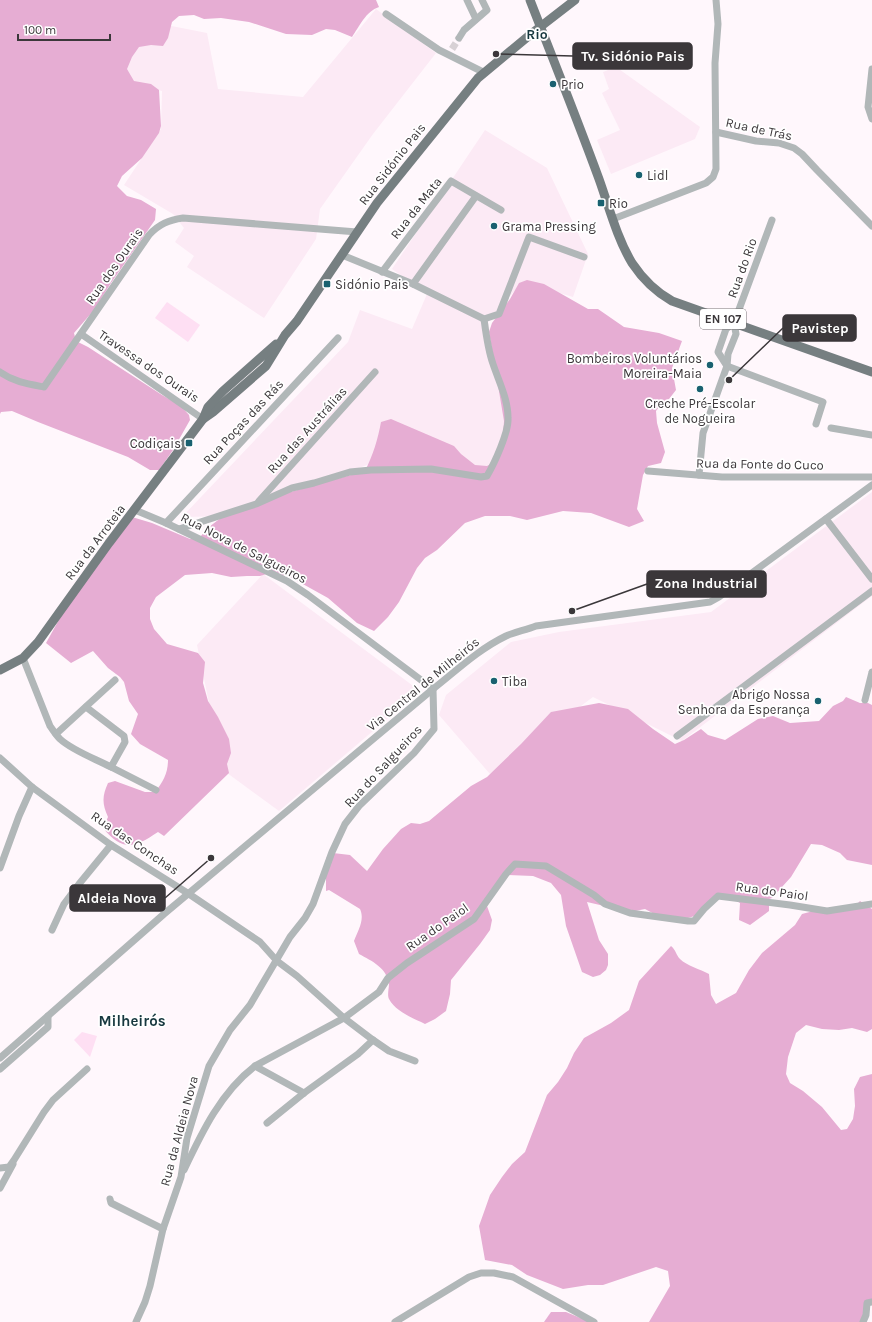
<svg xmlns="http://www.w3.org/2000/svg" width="872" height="1322" viewBox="0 0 872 1322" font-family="Karla,sans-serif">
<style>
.built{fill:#fceaf5}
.green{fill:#fedff3}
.forest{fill:#e6add3}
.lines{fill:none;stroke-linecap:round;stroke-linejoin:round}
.minor-tunnel{stroke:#d8d1d5;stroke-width:7;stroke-dasharray:7 3.5;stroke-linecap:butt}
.minor{stroke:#b1b7b8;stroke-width:7}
.major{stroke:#767f81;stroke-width:9}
.poi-dot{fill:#196170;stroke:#fff;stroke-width:1.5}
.labels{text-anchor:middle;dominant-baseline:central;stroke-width:3.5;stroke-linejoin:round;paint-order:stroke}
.shield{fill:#fff;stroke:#767375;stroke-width:1}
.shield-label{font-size:12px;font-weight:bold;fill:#3b373a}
.poi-label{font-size:13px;fill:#3b373a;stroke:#fff;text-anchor:start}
.street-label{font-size:13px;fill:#3b373a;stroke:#fff}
.neighbourhood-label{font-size:14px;font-weight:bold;fill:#17383f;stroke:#fff}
.quarter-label{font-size:15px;font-weight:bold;fill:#17383f;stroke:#fff}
.leader{fill:none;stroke:#3b373a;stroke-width:1.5}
.callout-dot{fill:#3b373a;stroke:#fff;stroke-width:1.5}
.callout{fill:#3b373a;stroke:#3b373a;stroke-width:1.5}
.callout-label{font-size:14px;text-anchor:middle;font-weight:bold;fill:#fff}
</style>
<rect width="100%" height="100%" fill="#fff7fc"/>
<g class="built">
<path d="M376,9l60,44 -63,81 -53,75 -4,30 -52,79 -77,-51 7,-11 -19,-14 9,-14 -11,-14 -49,-29 37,-56 1,-38 -43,-11 12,-62 76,15 11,56 85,8z"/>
<path d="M616,67l84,60 -5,12 -84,35 -14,-34 23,-10 -18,-37 7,-4 -6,-17z"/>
<path d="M485,130l62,38 41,86 -15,43 -51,-15 -34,40 23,103 -19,50 -125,-10 -139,51 -46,1 166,-175 12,-32 52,19 15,-35 -35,-25z"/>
<path d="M872,492v104l-190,145 -89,-44 -103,77 -51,-59 7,-20 65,-53 48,-10 152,-20z"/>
<path d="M263,574l157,117 -141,120 -56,-41 -26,-125z"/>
</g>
<g class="green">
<path d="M167,302l33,23 -12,17 -33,-24z"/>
<path d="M82,1032l15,4 -7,21 -16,-17z"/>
</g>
<g class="forest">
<path d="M0,0h376l3,7c-13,4 -20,20 -27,30l-17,-7 -9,-1 -14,6 -26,-1 -37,-12 -28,-4 -17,1 -10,-4 -15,1 -7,6 -4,16 -5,8 -12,-1 -12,2 -7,10 -5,12 7,12 17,3 8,6 2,36 -2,7 -17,25 -20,18 -5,10 10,10 14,4 15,9 -1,11 -44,63 -17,27 -20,23 2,8 12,6 74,48 19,11 8,9 1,5 -17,30 -14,20h-9l-22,-13 -90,-35 -26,-11 -11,1 -1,2z"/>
<path d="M527,280l17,4 44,25h10l26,18 35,6 23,8 -10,27 4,22 -7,9 -10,8 -3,4 1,12 8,29 -4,11 -13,3 -5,9 -6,34 7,12 -15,6 -38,-14 -28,-2 -36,9 -17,-4h-25l-20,7 -28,27 -12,8 -8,10 -18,34 -11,15 -14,14 -17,-8 -29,-25 -36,-20 -19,-6 -13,4h-13l-16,1 -19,-4 -27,2 -29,22 -6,11v11l4,10 13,15 31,9 7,9 -2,21 5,18 10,16 11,22 2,14 -4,11 2,9 -65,63 -6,-4c-24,16 -35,20 -55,-4l5,-11c-6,-13 -6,-21 0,-34l7,-2 30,11h10c8,-10 13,-19 13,-32l-28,-16 -9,-10 7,-20 -9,-13 -5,-19 -4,-5 -12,-9 -15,-17 -22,12 -25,-20 19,-34 67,-92 20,6 38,16 10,-2 9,-10 13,-10 54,-21 89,-25c8,-16 13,-32 16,-49l10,-3 63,27 7,8 14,11 12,1 7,-4 9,-26 1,-15 -15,-89 3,-9 18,-24 9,-16z"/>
<path d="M846,697l14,6h8l4,2v160l-25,-5 -7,-7 -18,-8 -11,-1 -20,33 -19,21 -3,1v12l-19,14 -11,-5 1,-17 -13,-7 -15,2 -14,17 -10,3 -30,-2 -13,-7 -15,3 -43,-10 12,38 9,14v11l-2,5 -6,5 -7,2 -11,-5 -16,-46 -5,-31 -10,-12 -18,-7 -25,-1 -21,31 5,14 -2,10 -10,14 -29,36 -1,14 -4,17 -11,8 -10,5c-12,-6 -29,-12 -36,-25 -2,-4 0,-11 0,-15 -2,-16 -17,-23 -30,-30l-5,-13c4,-11 11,-21 6,-32l-31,-19 -3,1v-33l7,-5 17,2 17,16 16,-22 18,-20 10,-6 9,1 9,-3 42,-35 16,-9 34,-33 30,-32 48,-9 29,6 25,20 22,15 9,-4 17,-11 7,6 17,5 33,-21 15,-3 17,7 29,-2 14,-15 10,-5z"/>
<path d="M860,901l12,8v120l-5,3 -15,-4 -13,2 -17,-1 -16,-4 -10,8 -8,24 -2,17 4,9 13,8 19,16 19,23 6,-1 6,-10 2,-13 -1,-17 6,-12 12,-3v225h-2l-5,8 -4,15h-212l21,-36 -2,-15 -12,-4 -53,18h-15l-25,4 -36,-14 -15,-10 -27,-5 -6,-34 5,-14 6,-17 12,-18 10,-13 13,-12 22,-57 11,-13 9,-14 7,-15 10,-15 27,-15 18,-13 10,-29 32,-35c5,4 5,9 9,13 7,7 20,10 29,15l2,21 5,9 20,-11 13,-23 13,-17 33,-28 7,-11 15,-4 35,-1z"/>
<path d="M551,1312h15l24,10h-46z"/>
</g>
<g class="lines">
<path class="minor-tunnel" d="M452,49l7,-11"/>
<g class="minor">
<path d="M467,0l9,19"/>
<path d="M386,14l53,36 44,22"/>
<path d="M459,38l5,-8 23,-20 -5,-10"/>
<path d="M872,69l-4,38 4,12"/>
<path d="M716,132l40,9 23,2 15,5 8,6 15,16 55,56"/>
<path d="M613,219l93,-36 7,-6 3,-8 -1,-106 3,-39 -2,-24"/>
<path d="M342,255l71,29 71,35 15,-5 30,-77 55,20"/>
<path d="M382,272l69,-91 50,29"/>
<path d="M413,284l63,-88"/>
<path d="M81,334l122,85"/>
<path d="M727,366l96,36 -7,22"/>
<path d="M727,366l-9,-14 8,-23 8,-6"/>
<path d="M0,372c14,10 28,12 44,15l105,-152c10,-11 20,-15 34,-17l174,14"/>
<path d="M831,428l41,7"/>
<path d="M648,471l74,6h150"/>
<path d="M699,475l4,-42 24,-67 1,-12 8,-20 -2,-11 38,-103"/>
<path d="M259,501l116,-129"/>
<path d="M135,510l31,13 121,58 21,14 125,94 1,40 -20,24 -55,53 -14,18 -13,28 -19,52 -8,14 -15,19 -40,68 -20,25 -21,36 -22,72 -6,39 -18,52 -13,57 -5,16 -9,20"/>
<path d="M826,519l46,60"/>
<path d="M166,523l172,-185"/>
<path d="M179,529l77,-25 36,-16 22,-5 36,-11 21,-2 60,-1 50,8 6,-1c7,-12 22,-44 21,-58 0,-19 -9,-36 -15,-54 -5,-14 -7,-30 -9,-45"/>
<path d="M23,658l27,68c3,4 6,9 10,13 13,12 36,20 51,28l14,-25 -1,-6 -38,-29"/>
<path d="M865,700l7,-28"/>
<path d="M56,734l59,-54"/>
<path d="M677,736l195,-145"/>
<path d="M0,758l32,29 79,58 78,49 71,48 17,19 20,15 47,42 29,22 16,11 26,10"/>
<path d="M111,767l45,23"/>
<path d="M0,868l19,-52 13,-29"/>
<path d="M52,930l12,-26 15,-20 32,-39"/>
<path d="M0,1058l164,-144 269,-225c24,-19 46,-40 73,-53 9,-4 20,-6 30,-10l174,-24 9,-5 153,-112"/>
<path d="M255,1066l49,27"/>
<path d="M0,1069l48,-42v-11"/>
<path d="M267,1123l37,-30 54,-39 15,-14"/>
<path d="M0,1168l9,-1 5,-7 30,-48 9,-12 34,-31"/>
<path d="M184,1170c18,-38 37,-78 71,-104l89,-48 35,-26 9,-14 19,-15 67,-44 32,-45 9,-10 31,2 48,29 11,9 25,9 58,8h6l10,-12 14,-13 72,9 37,6 45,-7"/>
<path d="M0,1188l13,-24"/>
<path d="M110,1199l1,4 52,26"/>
<path d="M395,1322l74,-45 12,-4h13l19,4 81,45"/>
<path d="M863,1322l3,-7 1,-12 5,-1"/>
</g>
<g class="major">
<path d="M530,0c23,59 47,119 69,179 10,28 18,59 33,84 10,15 24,29 40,38l200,71"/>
<path d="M203,419l10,-7 53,-46 19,-31 12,-14 80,-118 101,-125 53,-44 44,-34"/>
<path d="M0,670l23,-12 15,-16 71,-99 94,-124 5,-12 15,-16 53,-47"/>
</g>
</g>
<g class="poi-dot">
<circle cx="553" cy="84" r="4"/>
<circle cx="639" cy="175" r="4"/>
<rect x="597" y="199" width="8" height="8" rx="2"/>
<circle cx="494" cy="226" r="4"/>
<rect x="323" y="280" width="8" height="8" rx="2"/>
<circle cx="710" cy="365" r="4"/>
<circle cx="700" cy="389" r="4"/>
<rect x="185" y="439" width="8" height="8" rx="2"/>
<circle cx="494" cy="681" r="4"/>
<circle cx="818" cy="701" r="4"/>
</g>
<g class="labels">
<rect class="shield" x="700" y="309" width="46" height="20" rx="3"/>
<g class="shield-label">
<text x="723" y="319">EN 107</text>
</g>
<g class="poi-label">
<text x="561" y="84">Prio</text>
<text x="647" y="175">Lidl</text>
<text x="609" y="203">Rio</text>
<text x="502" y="226">Grama Pressing</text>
<text x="335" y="284">Sidónio Pais</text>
<text x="702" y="358" text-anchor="end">Bombeiros Voluntários<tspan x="702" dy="15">Moreira-Maia</tspan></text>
<text x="700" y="403" text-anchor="middle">Creche Pré-Escolar<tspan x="700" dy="15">de Nogueira</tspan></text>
<text x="181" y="443" text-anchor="end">Codiçais</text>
<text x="502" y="681">Tiba</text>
<text x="810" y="694" text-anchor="end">Abrigo Nossa<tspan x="810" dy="15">Senhora da Esperança</tspan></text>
</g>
<g class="street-label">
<text transform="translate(759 129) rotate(12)">Rua de Trás</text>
<text transform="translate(392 164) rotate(-52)">Rua Sidónio Pais</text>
<text transform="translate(416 208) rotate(-52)">Rua da Mata</text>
<text transform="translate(114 266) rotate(-55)">Rua dos Ourais</text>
<text transform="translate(742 268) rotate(-70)">Rua do Rio</text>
<text transform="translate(149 366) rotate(34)">Travessa dos Ourais</text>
<text transform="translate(243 422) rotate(-47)">Rua Poças das Rás</text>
<text transform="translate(307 430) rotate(-48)">Rua das Austrálias</text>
<text transform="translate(760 464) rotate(1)">Rua da Fonte do Cuco</text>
<text transform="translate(95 542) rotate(-53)">Rua da Arroteia</text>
<text transform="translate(244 548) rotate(27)">Rua Nova de Salgueiros</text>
<text transform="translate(423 684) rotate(-39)">Via Central de Milheirós</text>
<text transform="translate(383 766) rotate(-47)">Rua do Salgueiros</text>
<text transform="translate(135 843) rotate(34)">Rua das Conchas</text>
<text transform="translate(772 891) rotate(8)">Rua do Paiol</text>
<text transform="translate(437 927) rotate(-35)">Rua do Paiol</text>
<text transform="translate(179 1131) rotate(-75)">Rua da Aldeia Nova</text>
</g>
<g class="neighbourhood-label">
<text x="537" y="34">Rio</text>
</g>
<g class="quarter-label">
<text x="132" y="1021">Milheirós</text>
</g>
</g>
<path class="leader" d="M496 54L573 56M729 380L783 328M572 611L647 584M211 858L165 898"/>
<g class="callout-dot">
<circle cx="496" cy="54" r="4"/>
<circle cx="729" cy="380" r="4"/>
<circle cx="572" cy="611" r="4"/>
<circle cx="211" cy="858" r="4"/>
</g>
<g class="callout">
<rect x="573" y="43" width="119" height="26" rx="4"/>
<rect x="783" y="315" width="73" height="26" rx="4"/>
<rect x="647" y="571" width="119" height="26" rx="4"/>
<rect x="70" y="885" width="95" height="26" rx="4"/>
</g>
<g class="callout-label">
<text x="633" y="61">Tv. Sidónio Pais</text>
<text x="820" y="333">Pavistep</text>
<text x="706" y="588">Zona Industrial</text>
<text x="117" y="903">Aldeia Nova</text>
</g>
<path d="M18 34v6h92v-6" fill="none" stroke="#3b373a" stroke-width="2"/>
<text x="24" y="34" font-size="12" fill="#3b373a" stroke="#ffffff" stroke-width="3" paint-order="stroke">100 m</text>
</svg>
